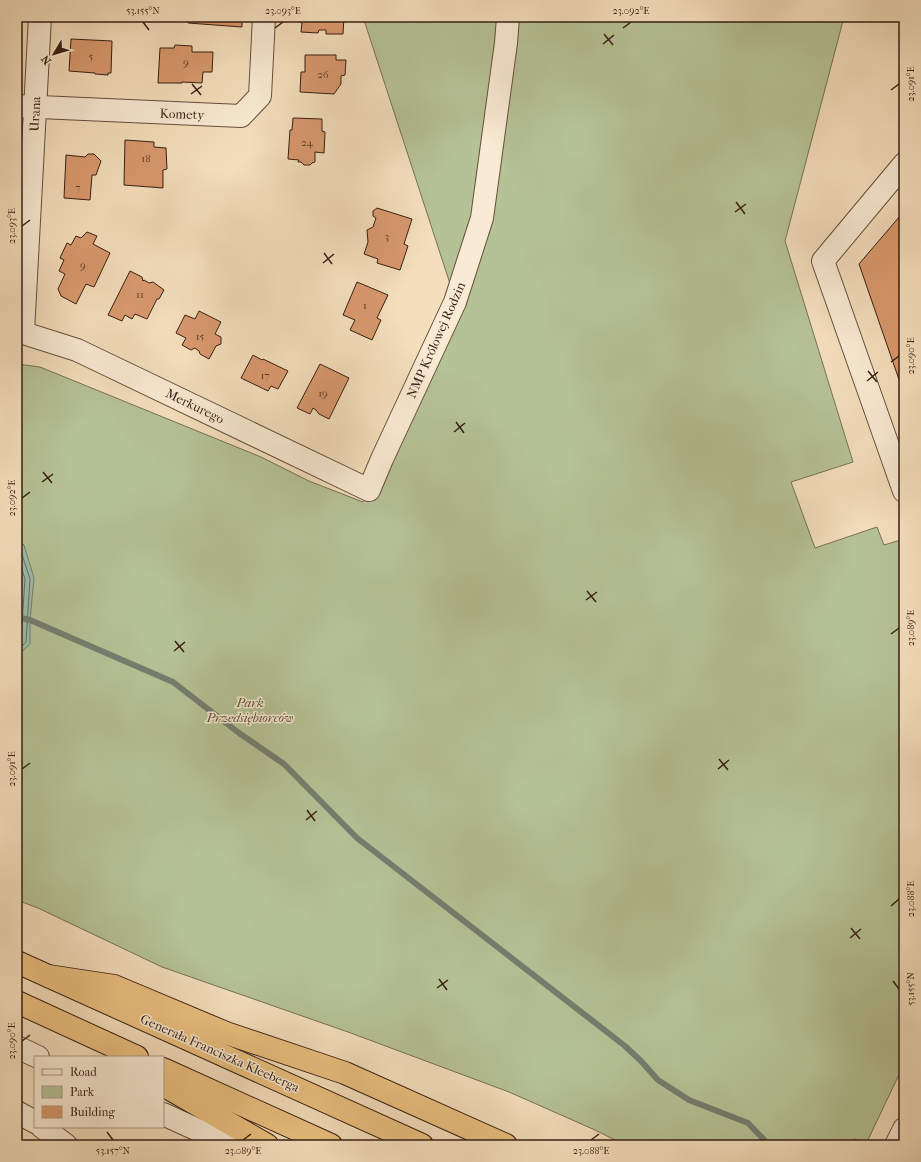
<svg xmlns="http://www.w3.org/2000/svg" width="921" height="1162" viewBox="0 0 921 1162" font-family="'IM FELL French Canon',serif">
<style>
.green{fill:#b5c296;stroke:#767054}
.water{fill:#9cbdac;stroke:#747e6f}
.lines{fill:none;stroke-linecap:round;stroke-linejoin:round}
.shore{stroke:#6a6e60;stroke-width:1}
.stream{stroke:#747e6f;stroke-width:6}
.building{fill:#d8996d;stroke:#371f13}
.minor-casing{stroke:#664f3d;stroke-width:24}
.highway-casing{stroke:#371f13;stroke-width:24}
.minor{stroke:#f8ead3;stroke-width:22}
.highway{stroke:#eabf7e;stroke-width:22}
.ticks{fill:none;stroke:#371f13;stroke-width:1.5}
.labels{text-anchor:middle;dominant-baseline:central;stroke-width:3;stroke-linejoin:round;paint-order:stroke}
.number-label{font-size:11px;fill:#5f3e2a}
.street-label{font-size:13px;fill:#371f13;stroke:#f8ead3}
.park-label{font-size:13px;font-style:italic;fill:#5d503a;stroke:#f8ead3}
.neatline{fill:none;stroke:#371f13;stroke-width:1.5}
.ticks-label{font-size:10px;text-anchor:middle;fill:#371f13}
</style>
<rect width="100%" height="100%" fill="#f4debc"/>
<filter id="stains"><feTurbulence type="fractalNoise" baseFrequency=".005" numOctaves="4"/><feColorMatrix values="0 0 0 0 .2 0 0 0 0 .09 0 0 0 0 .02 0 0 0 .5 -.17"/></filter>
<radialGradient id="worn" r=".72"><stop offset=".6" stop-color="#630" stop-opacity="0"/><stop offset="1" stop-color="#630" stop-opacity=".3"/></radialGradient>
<path class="green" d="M363,17h481l-59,224 68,221 -62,20 24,66 62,-21 7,18 20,-6v525l-37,78 -13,-3 -5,6h-224l-30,-15 -86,-38 -161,-60 -186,-65 -124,-59 -21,-8v-536l23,3 221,90 48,24 54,21 93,-200z"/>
<path class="water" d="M17,539l7,6 10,33 -4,42v24l-13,12z"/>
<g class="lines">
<g class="shore">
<path d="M17,545l3,3 10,31 -4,63 -9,9"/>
<path d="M17,554l8,25 -4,61 -4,4"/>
</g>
<path class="stream" d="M17,617l13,3 143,62 66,51 45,31 73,74 268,208 16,15 17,19 31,20 59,23 21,22"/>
</g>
<g class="building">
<path d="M80,17h32v2z"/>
<path d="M188,17h54v10l-54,-4z"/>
<path d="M298,17h46l-1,17h-17v-4h-7l-1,3 -17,-1 1,-10h-4z"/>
<path d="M71,39l41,2 -1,32h-3v2l-13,-1v-1l-26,-2z"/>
<path d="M175,45l17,1v6h21l-1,20h-9l-1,11 -20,-1v1h-24l2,-35h14z"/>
<path d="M305,55h31v5h10l-1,15 -4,1v8l-7,10 -34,-2 1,-20h4z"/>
<path d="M293,118l29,1v12l3,1 -1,21 -9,-1v10l-3,1 -2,2h-6l-3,-3h-3l1,-2 -11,-1 2,-29h2z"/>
<path d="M125,140l29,2v5l12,1 1,21 -4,1v18l-39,-3z"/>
<path d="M88,154h6l7,7 -5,14h-4l-2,25 -26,-2 2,-43 19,2z"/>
<path d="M377,208l35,11 -8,25 4,2 -8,24 -23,-7 1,-4 -14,-5 4,-12 -1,-12 6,-3 3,-9 -3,-2v-5z"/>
<path d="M900,216l4,3v175l-45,-130z"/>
<path d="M87,232l10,4 -4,8 17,9 -16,34 -8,-3 -10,20 -15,-8 -3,-7 7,-15 -6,-3 5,-11 -4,-2 7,-15 4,2 5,-9 5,2z"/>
<path d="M130,271l12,6 1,4 1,-1 5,3 4,-1 11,8 -5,9h-2l-10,20 -12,-5 -3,5 -7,-4 -3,6 -14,-6z"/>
<path d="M357,282l31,13 -11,23 4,2 -9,20 -22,-10 5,-10 -12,-5z"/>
<path d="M199,311l22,11 -6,12 6,3v7l-5,2 -7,13 -9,-5 -1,-3 -4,-3 -4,2 -9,-5 4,-7 -10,-5 9,-18 10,4z"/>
<path d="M253,355l9,5 1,-1 25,12 -10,18 -7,-3 -3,5 -27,-13z"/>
<path d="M320,364l29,14 -20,41 -10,-5 -3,-4 -3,-2 -3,6 -13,-6z"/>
</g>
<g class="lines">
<g class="minor-casing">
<g id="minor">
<path d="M17,106l224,10 19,-20 4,-79"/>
<path d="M904,164l-81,97 81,230"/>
<path d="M17,331l60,19 292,140 13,-31 73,-157 27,-84 24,-175 2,-26"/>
<path d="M23,332l17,-315"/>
<path d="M17,1047l21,10"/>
<path d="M17,1112l18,10"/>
<path d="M163,1114l68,31"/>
<path d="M42,1127l24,18"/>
<path d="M896,1145l8,-16"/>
</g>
</g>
<g class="highway-casing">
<g id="highway">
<path d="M17,962l405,183"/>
<path d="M48,976l66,10 112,47 119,40 161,72"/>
<path d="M17,1002l120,55"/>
<path d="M163,1069l168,76"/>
<path d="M163,1085l104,60"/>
</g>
</g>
<use href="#minor" class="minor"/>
<use href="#highway" class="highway"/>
</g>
<path class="ticks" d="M143,22l6,8M275,28l8,-6M623,28l8,-6M604,34l9,11M603,44l11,-9M192,84l9,11M891,90l8,-6M191,94l11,-8M736,202l9,12M735,212l11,-8M22,226l8,-6M324,253l8,11M323,263l11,-9M891,362l8,-6M868,371l9,11M867,381l11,-9M456,422l8,11M454,432l11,-9M43,472l9,11M42,482l11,-8M22,498l8,-6M587,591l9,11M586,600l11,-8M891,634l8,-6M175,641l9,11M174,651l11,-9M719,759l9,11M22,769l8,-6M718,769l11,-9M307,810l8,11M306,820l11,-9M891,906l8,-7M851,928l9,11M850,938l11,-9M439,979l8,11M893,981l6,8M437,988l11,-8M22,1041l8,-6M107,1132l6,8M243,1140l8,-6M591,1140l8,-6"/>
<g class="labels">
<g class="number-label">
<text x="91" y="56">5</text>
<text x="186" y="62">9</text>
<text x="323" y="74">26</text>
<text x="307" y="142">24</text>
<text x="146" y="158">18</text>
<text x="78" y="187">7</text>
<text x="387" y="236">3</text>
<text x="83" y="265">9</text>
<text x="140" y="294">11</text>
<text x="365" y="305">1</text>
<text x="200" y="336">15</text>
<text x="265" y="375">17</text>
<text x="323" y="393">19</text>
</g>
<g class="street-label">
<text transform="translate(35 114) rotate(-87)">Urana</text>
<text transform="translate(182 114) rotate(2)">Komety</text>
<text transform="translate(436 340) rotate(-66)">NMP Królowej Rodzin</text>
<text transform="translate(195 406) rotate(26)">Merkurego</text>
<text transform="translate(220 1053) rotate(24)">Generała Franciszka Kleeberga</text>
</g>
<g class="park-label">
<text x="250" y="702">Park<tspan x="250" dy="15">Przedsiębiorców</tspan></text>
</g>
</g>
<rect width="921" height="1162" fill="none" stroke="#f4debc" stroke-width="44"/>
<rect x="34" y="1056" width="130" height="72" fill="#f8ead3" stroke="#ab9986"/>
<rect x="42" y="1069" width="20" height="6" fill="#f8ead3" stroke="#ab9986"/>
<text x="70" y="1076" font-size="12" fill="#371f13">Road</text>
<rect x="42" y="1086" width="20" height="12" fill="#b5c296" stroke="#ab9986"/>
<text x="70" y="1096" font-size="12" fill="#371f13">Park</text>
<rect x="42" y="1106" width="20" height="12" fill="#d8996d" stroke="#ab9986"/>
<text x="70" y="1116" font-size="12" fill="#371f13">Building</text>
<g transform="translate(54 54) rotate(232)" stroke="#f8ead3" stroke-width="3" paint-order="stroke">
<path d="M0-3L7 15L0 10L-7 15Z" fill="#371f13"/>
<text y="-6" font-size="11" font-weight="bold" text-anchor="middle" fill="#371f13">N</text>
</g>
<rect x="22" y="22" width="877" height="1118" class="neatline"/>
<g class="ticks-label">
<text x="143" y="14">53.155°N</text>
<text x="283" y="14">23.093°E</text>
<text x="631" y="14">23.092°E</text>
<text transform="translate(910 84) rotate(-90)" y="4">23.091°E</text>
<text transform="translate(11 226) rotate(-90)" y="4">23.093°E</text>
<text transform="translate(910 356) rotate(-90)" y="4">23.090°E</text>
<text transform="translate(11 498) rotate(-90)" y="4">23.092°E</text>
<text transform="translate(910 628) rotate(-90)" y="4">23.089°E</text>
<text transform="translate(11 769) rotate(-90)" y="4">23.091°E</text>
<text transform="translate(910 899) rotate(-90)" y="4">23.088°E</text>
<text transform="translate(910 989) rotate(-90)" y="4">53.155°N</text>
<text transform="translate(11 1041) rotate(-90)" y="4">23.090°E</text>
<text x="113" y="1154">53.157°N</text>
<text x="243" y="1154">23.089°E</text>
<text x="591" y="1154">23.088°E</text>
</g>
<rect width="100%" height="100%" filter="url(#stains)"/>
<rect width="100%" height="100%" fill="url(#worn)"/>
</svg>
